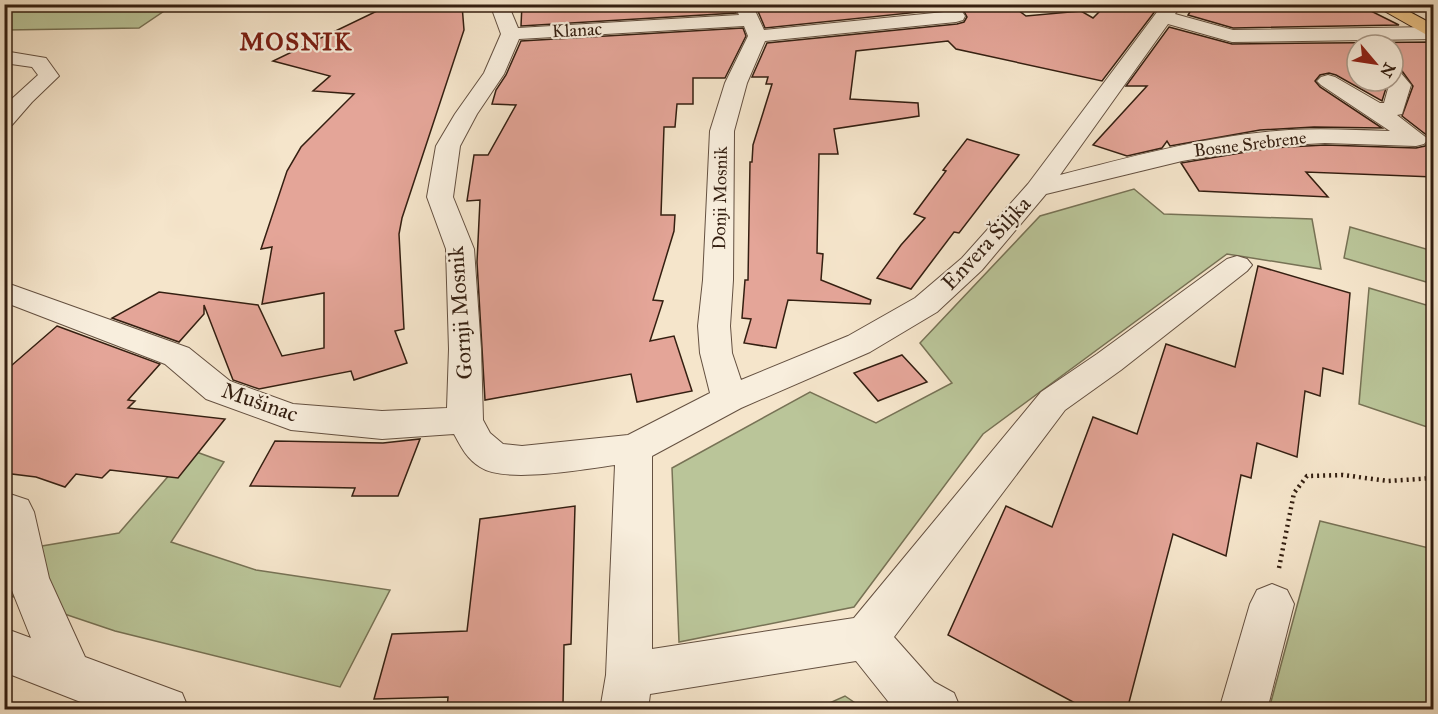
<svg xmlns="http://www.w3.org/2000/svg" width="1438" height="714" viewBox="0 0 1438 714" font-family="'IM FELL Great Primer',serif">
<style>
.green{fill:#bac599;stroke:#777255;stroke-width:1.5}
.building{fill:#e4a598;stroke:#341f11;stroke-width:1.5}
.lines{fill:none;stroke-linecap:round;stroke-linejoin:round}
.minor-casing{stroke:#645040;stroke-width:2}
.major-casing{stroke:#341f11;stroke-width:2}
.path{stroke:#341f11;stroke-width:4.5;stroke-dasharray:2 4;stroke-linecap:butt}
.minor{fill:#f8eedd;fill-rule:evenodd}
.major{fill:#eac286;fill-rule:evenodd}
.labels{text-anchor:middle;dominant-baseline:central;stroke-width:4.5;stroke-linejoin:round;paint-order:stroke}
.far-street-label{font-size:18px;fill:#341f11;stroke:#f8eedd}
.street-label{font-size:22px;fill:#341f11;stroke:#f8eedd}
.far-district-label{font-size:24px;font-weight:bold;letter-spacing:1.5px;fill:#7a1f14;stroke:#f8eedd}
</style>
<rect width="100%" height="100%" fill="#f5e5cb"/>
<filter id="stains"><feTurbulence type="fractalNoise" baseFrequency=".00333" numOctaves="4"/><feColorMatrix values="0 0 0 0 .2 0 0 0 0 .09 0 0 0 0 .02 0 0 0 .5 -.17"/></filter>
<radialGradient id="worn" r=".72"><stop offset=".6" stop-color="#630" stop-opacity="0"/><stop offset="1" stop-color="#630" stop-opacity=".3"/></radialGradient>
<g class="green">
<path d="M4,5l1,-1 168,1 -34,23 -134,2z"/>
<path d="M1134,189l30,25 148,5 9,50 -94,-15 -244,180 -129,173 -175,35 -7,-174 138,-76 66,31 76,-40 -32,-40 120,-127z"/>
<path d="M1350,227l83,24v33l-89,-26z"/>
<path d="M1369,288l64,19v122l-74,-25z"/>
<path d="M191,450l33,12 -53,80 85,28 134,20 -50,97 -225,-56 -110,-37v-29l25,-17 89,-15z"/>
<path d="M1320,521l113,28v160h-164z"/>
<path d="M845,696l19,13h-48z"/>
</g>
<g class="building">
<path d="M522,4h97v3l113,-3 4,9 -215,13z"/>
<path d="M755,4h180l4,6 -174,18z"/>
<path d="M960,4h50l16,12 55,-5 12,7 14,-14h25l24,6 -54,71 -146,-32 -8,-8 -92,10 -6,48 68,4 1,13 -85,13 4,25h-19l-2,99 6,1 -2,26 50,20 -1,4 -82,-4 -12,48 -32,-5 7,-24 -9,-1 3,-38h3l2,-118h2l1,-17 19,-61h-6l2,-7h-16l15,-34 190,-19 7,-2 3,-5z"/>
<path d="M1195,4h162l42,21 -166,3 -45,-13z"/>
<path d="M462,5l2,25 -62,188 -3,16 5,95 -9,2 12,32 -53,17 -3,-9 -92,18 -26,-9 -29,-75v9l-25,28 -67,-24 47,-26 99,13 24,51 42,-8v-55l-62,11 10,-57 -11,2 26,-78 14,-24 53,-53 -41,-3 17,-15 -57,-15 106,-51z"/>
<path d="M1169,27l63,17 202,-2v135l-128,-5 22,25 -129,-6 -18,-28 89,-15 55,-3 91,3 9,-2 5,-6 -1,-3 -27,-21 11,-30 -11,-15 -9,-3v-23h-36v36h27l3,4 -5,16 -46,-26 -7,-2 -9,2 -5,6 5,6 62,41 -68,-1 -54,3 -90,16 -3,-5 -5,7 -35,8 -34,-11 54,-59h-21z"/>
<path d="M743,28l3,8 -21,42h-32v26h-16l-2,23h-11l-3,88h14l-1,16 -21,69 10,1 -13,40 24,-5 18,55 -55,11 -6,-28 -146,26 -8,-138 3,-62 -13,1 7,-46h14l28,-50 -24,-1 4,-14 10,-15 15,-34z"/>
<path d="M967,139l52,16 -60,78 -5,-1 -43,57 -34,-11 24,-33 24,-27 -11,-4 32,-43 -3,-1z"/>
<path d="M1258,266l92,27 -7,81 -20,-6 -3,28 -15,-5 -8,66 -40,-14 -6,35 -10,-3 -15,81 -53,-22 -46,176h-39l-140,-75 58,-129 46,21 41,-110 44,17 29,-90 69,23z"/>
<path d="M57,326l103,38 -32,36 7,1 -7,7 97,11 -47,59 -68,-8 -8,8 -26,-4 -11,13 -29,-10 -32,-4v-101z"/>
<path d="M902,355l25,27 -49,19 -24,-28z"/>
<path d="M420,439l-22,57h-46l3,-8 -105,-2 25,-45 108,2z"/>
<path d="M575,506l-4,138 -7,1 -1,60 -37,5h-79l1,-13 -74,2 18,-65 75,-3 13,-112z"/>
</g>
<g class="lines">
<g class="minor-casing">
<g id="minor">
<path d="M490,4h18l10,24 221,-13 -5,-11h18l12,26 180,-18 -7,-8h20l8,12 -2,4 -7,2 -191,19 -18,42 -13,48 -1,149 -3,46 2,27 9,27 107,-44 67,-38 47,-40 66,-74 135,-180h19l-7,10 58,16 201,-3v12l-202,3 -64,-18 -108,151c75,-19 151,-40 229,-45 34,-2 68,0 101,1l-69,-46 -4,-4 4,-4 7,-2 7,2 45,26h4l5,-18 -3,-4h7v-11l7,2 11,13 -9,29 -5,1 31,24 -4,5 -8,2 -91,-3 -55,3 -88,15 -136,33 -64,76 -45,42 -67,40 -129,56 -89,48v193l202,-31 187,-226 56,-38 130,-95 10,-3 10,3 5,6 -5,6 -126,99 -56,40 -171,227 40,45 20,11 7,17h-66l-39,-49 -206,33 -2,16h-48l6,-35 9,-210c-31,4 -110,19 -135,2 -13,-8 -19,-20 -26,-33l-72,5 -91,-9 -85,-31 -41,-35 -161,-62v-20l185,66 41,33 63,23 89,7 65,-3 2,-59 -3,-100 -19,-52 9,-51 19,-32 29,-41 17,-39zM744,26l4,10 -23,47 -15,48 -7,149 -5,46 2,27 10,40 -82,42 -106,11 -19,-2 -13,-11 -7,-13 -2,-71 -7,-100 -21,-52 7,-51 17,-32 27,-40 15,-35z"/>
<path d="M4,51l42,7 13,18 -27,26 -20,23 -8,2v-21l34,-31 -6,-8 -28,-4z"/>
<path d="M4,492l24,8 6,12 15,66 36,79 97,36 7,17h-88l-97,-38v-44l27,10 -24,-60 -3,-12z"/>
<path d="M1272,584l15,6 7,14 -27,106h-48l31,-106 7,-14z"/>
</g>
</g>
<g class="major-casing">
<path id="major" d="M1372,4h23l39,21v14z"/>
</g>
<path class="path" d="M1279,568l15,-75 13,-17 36,-1 45,6 46,-3"/>
<use href="#minor" class="minor"/>
<use href="#major" class="major"/>
</g>
<g class="labels">
<g class="far-street-label">
<text transform="translate(577 30) rotate(-3)">Klanac</text>
<text transform="translate(1250 144) rotate(-7)">Bosne Srebrene</text>
<text transform="translate(720 198) rotate(-89)">Donji Mosnik</text>
</g>
<g class="street-label">
<text transform="translate(986 243) rotate(-47)">Envera Šiljka</text>
<text transform="translate(460 313) rotate(-94)">Gornji Mosnik</text>
<text transform="translate(260 402) rotate(19)">Mušinac</text>
</g>
<g class="far-district-label">
<text x="296" y="42">MOSNIK</text>
</g>
</g>
<rect width="1438" height="714" fill="none" stroke="#f5e5cb" stroke-width="24"/>
<rect x="6" y="6" width="1426" height="702" fill="none" stroke="#341f11" stroke-width="3"/>
<rect x="12" y="12" width="1414" height="690" fill="none" stroke="#341f11" stroke-width="1.5"/>
<g transform="translate(1375 63) rotate(119)"><circle r="28" fill="#f8eedd" stroke="#aa9b8b" stroke-width="1.5"/>
<path d="M0-4.5L10 22L0 15L-10 22Z" fill="#8f2418"/>
<text y="-9" font-size="16" font-weight="bold" text-anchor="middle" fill="#341f11">N</text>
</g>
<rect width="100%" height="100%" filter="url(#stains)"/>
<rect width="100%" height="100%" fill="url(#worn)"/>
</svg>
